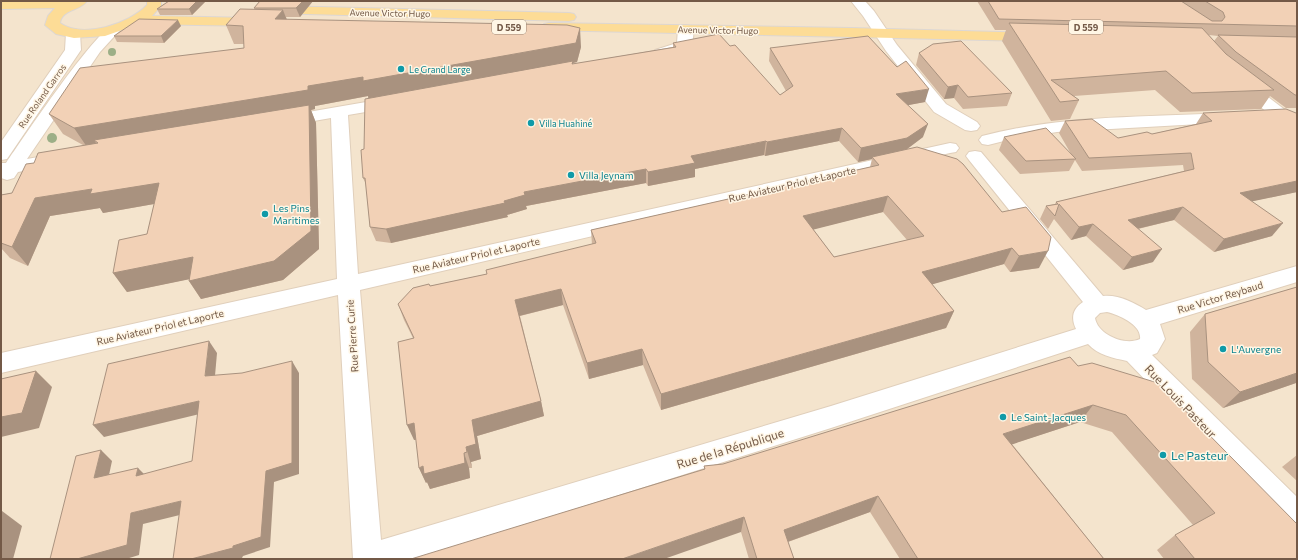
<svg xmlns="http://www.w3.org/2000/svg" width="1298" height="560" viewBox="0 0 1298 560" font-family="Commissioner,sans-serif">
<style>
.residential{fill:#f4e4cd}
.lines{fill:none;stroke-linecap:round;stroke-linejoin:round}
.street-casing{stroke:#e0cfbb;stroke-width:2}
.primary-casing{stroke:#ddd7d3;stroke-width:2}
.street{fill:#fff;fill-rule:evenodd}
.primary{fill:#fddc96;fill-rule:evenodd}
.tree{fill:#9caf87}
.wall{fill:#d0b49d;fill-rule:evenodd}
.shaded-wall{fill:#a9927f}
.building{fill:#f2d1b6;stroke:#a9927f;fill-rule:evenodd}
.culture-dot{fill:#0f9aa8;stroke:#fff6e5;stroke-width:1.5}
.labels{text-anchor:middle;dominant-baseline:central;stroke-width:3;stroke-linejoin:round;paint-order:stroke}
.far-street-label{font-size:9px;fill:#735947;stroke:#fff6e5}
.shield{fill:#fff6e5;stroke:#9d8876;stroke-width:1}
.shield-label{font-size:9px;font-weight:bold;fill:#735947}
.far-culture-label{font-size:9px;fill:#0d838f;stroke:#fff6e5;text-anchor:start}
.culture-label{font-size:10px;fill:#0d838f;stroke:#fff6e5;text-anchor:start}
.street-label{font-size:10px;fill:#735947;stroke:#fff6e5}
.near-street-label{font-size:12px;fill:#735947;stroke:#fff6e5}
.near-culture-label{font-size:12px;fill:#0d838f;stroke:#fff6e5;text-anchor:start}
</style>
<rect width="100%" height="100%" fill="#fcf2df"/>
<rect class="residential" x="1" y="1" width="1296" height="558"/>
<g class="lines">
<g class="street-casing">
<g id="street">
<path d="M851,1h14l9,10 23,34 49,59 31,18 3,4 -3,4 -6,1 -6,-1 -31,-18 -48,-61 -23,-35z"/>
<path d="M114,25l5,1 2,3 -21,23 -73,107 28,-5 7,2 2,4 -2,4 -44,8 -4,6 -7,2 -6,-2v-15h5c16,-23 90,-134 108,-138z"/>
<path d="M685,25l5,1c14,20 -20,34 -35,30l-3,-3 3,-3 22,-7 1,-14 2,-3z"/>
<path d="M73,29l5,1 2,3 1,17 -74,109 -6,1v-18l64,-92 1,-17 2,-3z"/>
<path d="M1241,79l6,2 50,38v13l-6,-1 -56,-44 -2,-3 2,-3z"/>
<path d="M395,97l6,1 2,4 -2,4 -53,9 10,159 592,-131 6,1 3,4 -3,4 -6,1 -590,137 21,250 450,-134 245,-77c-5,-10 -4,-20 7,-27l-114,-142 -3,-4 3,-4 6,-1 6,1 122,144c14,-2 32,7 43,14l151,-44v16l-137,42 5,15 -8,14 -5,2 145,142v34l-10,-4 -160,-166c-14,-3 -29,-6 -39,-17l-257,84 -415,131h-63l-15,-264 -337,78v-20l336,-74 -6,-161 -46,8 -6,-1 -3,-4 3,-4 6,-1zM1107,312c12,3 35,13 33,27 -15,7 -42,-4 -45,-21l5,-5z"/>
<path d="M1230,113l6,1 3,4 -3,4 -179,10 -45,7 -24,6 -6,-1 -3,-4 3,-4c80,-21 165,-19 248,-23z"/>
</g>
</g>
<g class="primary-casing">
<g id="primary">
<path d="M1,1h86c-7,10 -25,8 -27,22 23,16 69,1 87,-18v-4h14v5l-9,10 107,2 5,1 2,3 -2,3 -5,1 -120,-2 -34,12 -31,2 -18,-4 -11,-9 3,-9 7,-8 -54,1z"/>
<path d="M275,6l294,7 5,1 2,3 -2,3 -5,1 -299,-8 -2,-3 2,-3z"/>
<path d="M549,23l302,5 182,5 5,1 2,3 -2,3 -5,1 -489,-11 -2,-3 2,-3z"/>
</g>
</g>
<use href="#street" class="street"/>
<use href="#primary" class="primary"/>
</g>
<g class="tree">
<circle cx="112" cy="52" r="4"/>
<circle cx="52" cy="138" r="5"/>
</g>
<g class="wall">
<path d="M169,1h37l-14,14h-32l-3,-6z"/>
<path d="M260,1h53l-13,16h-14l1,3 294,27 -4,15 -4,1 1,1 99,-17v-4l57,3 50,49 6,-4 -17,-30 1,-13 155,54 -17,3 15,32 -17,13 133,118 -29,4 -6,-8 -72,20 22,27 -8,17 -285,82 -18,-45 -54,14 -26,-74 -43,11 21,85 3,15 -67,20 4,23 -10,3 1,6h-3l1,10 -40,11 -3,-7 -1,1 -7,-15 -3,-28h-2l-1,-102 -9,-18 -6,-16 32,-18 57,-12 105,-29 -1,-15 279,-63 2,-8 -14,3 -19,-21 -74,15 -1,-1 -69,14v8l-47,9 -2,-3 -120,23 1,3 -20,6 1,2 -117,26 -15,-2 -6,-14 -4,-43 -3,-6 1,-29 4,-51v-2l-53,10v3l-4,1 5,13 3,126 -36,31 -82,19 -12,-18v-2l-62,13 -14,-19 34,-39 7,-30 -51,9 -3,-5 -50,8 -22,50 -18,-8 -9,-10v-53l11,-2 22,-30 49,-18 -20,-11 -14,-20 195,-66v-4h-10l-8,-19 29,-15 -1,-2zM883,212l24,28 -73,17 -21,-28z"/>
<path d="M977,1h320v107h-11l-16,-12 -9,13 -81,3 -25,-22 -81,6 5,4 -9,19 -19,2 -49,-80 4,-11h-11zM1209,35l9,1 -4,5z"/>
<path d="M181,26l-17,17 -47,-1 -3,-6z"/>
<path d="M919,53l93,40 -5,13 -44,3 -9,-11 -10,1 -28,-34z"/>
<path d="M1203,113h93l1,79 -45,9 20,35 -58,16 -40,-32 -36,9 15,33 -30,8 -37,-34 -15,4 -17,-21 -6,10 -8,-10 6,-13 9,-2 1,-2 128,-31 -1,-6 -101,6 -7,-11 -6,11 -49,3 -21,-24 5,-13 67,17 -12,-21 6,-12 53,17 34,-4 44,-10z"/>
<path d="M1297,287v97l-1,-1 -73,25 -31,-29 -2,-47 15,-18z"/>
<path d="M1078,366l219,193h-133l-7,-9 18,-15 18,-10 -81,-93 -32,-10 -68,22 92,115h-204l-30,-47 -82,30 6,17h-45l-8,-27 -37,-62v-4l19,-2z"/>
<path d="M1297,455v26l-15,-14z"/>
</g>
<g class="shaded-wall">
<path d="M197,1h9l-14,14 -3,-6z"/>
<path d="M303,1h10l-13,16 -4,-9z"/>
<path d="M283,10l7,18 -15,-9z"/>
<path d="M178,20l3,6 -17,17 -3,-7z"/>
<path d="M580,28l1,19 -4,15 -4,1 1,11 -205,26 -1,-4 -53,10v3l-4,1 5,13 3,126 -36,31 -82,19 -12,-18 122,-50 -213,-88 -4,-3 4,6 -11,1 -13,-19 234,-42z"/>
<path d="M958,85l-4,13 -10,1 4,-12z"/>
<path d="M929,89l-4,13 -32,6 3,-14z"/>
<path d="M928,124l-5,13 -20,15 -31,5v2l-14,3 3,-14z"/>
<path d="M842,128l-3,13 -74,15 2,-14z"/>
<path d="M766,141l-2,14 -69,14v8l-47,9v-14l43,-16z"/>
<path d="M646,169v14l-120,23 1,3 -20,6 1,2 -117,26 -5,-14 118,-28 20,-9z"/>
<path d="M1297,181v11l-67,14 10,-13z"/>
<path d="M159,183l12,18 -68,12 -3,-5 -50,8 -22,50 -16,-19 23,-49 57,-9z"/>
<path d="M888,196l-5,16 -83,21 3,-17z"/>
<path d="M1183,207l-9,13 -54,13 8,-13z"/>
<path d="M1283,223l-11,13 -58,16 10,-13z"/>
<path d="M1093,224l-7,12 -15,4 8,-13z"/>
<path d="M1012,248l-8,16 -88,25 6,-17z"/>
<path d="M1162,249l-9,13 -30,8 9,-13z"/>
<path d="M1048,251l-9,17 -29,4 9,-16z"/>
<path d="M193,257l12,19 -78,16 -14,-19z"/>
<path d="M561,289l2,16 -44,11 -4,-16z"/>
<path d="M954,311l-8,17 -285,82v-16z"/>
<path d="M209,341l8,12 -3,34 -9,-11z"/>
<path d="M642,349l1,16 -54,14 -2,-16z"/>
<path d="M292,361l7,12v101l-25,8 -4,65 -27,9 -1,2 -4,1h-47l42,-13 33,-75z"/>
<path d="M36,371l16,16 -13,41 -38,9v-20z"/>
<path d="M1297,373v10h-1l-73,25 17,-16z"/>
<path d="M199,401l9,11 -104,25 -11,-12z"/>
<path d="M541,401l3,15 -67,20 4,23 -10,3 1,6 -6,-21 6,-27z"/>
<path d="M1093,405l-13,17 -88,29 11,-17z"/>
<path d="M414,423l6,16 -6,1 -7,-15z"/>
<path d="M101,450l11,11 -6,28 -12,-11z"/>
<path d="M464,453l5,15 1,10 -40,11 -3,-7 -1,1 -7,-15z"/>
<path d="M138,468l11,11 -13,-3z"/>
<path d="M878,496l-8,16 -91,33 5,-15z"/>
<path d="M181,501l11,11 -49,12 -4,31 -13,4h-49l54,-46z"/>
<path d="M2,511l20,15 -9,33h-12v-44z"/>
<path d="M744,517l-3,15 -77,27h-42z"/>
</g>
<g class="building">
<path d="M169,1h28l-8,8h-32z"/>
<path d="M260,1h43l-7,7h-42z"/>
<path d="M988,1h193l31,20h10l3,-4 -2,-5 -18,-11h92v25l-298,-7z"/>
<path d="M240,9l43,1 -8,9 292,6 13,3 -4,15 -213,38v-4l-55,9v4l-234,38 -25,-14 31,-46 164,-20 -1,-22 -17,-1z"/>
<path d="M139,19l39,1 -17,16h-47z"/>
<path d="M1009,23l193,5 24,26 48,36 -82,3 -26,-22 -115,9 28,20 -19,2z"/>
<path d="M719,34l11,12 5,-1 45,50 13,-9 -23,-38 98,-12 29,31 9,-6 23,28 -33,5 32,30 -21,14 -46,10 -19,-20 -75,14 -1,-1 -75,15 4,7 -47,9 -2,-3 -122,23 1,3 -21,6 1,2 -119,26 -16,-2 -5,-49h-2l-2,-28 3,-1 1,-50 208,-38 -1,3 104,-17 -3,-4z"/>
<path d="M1218,35l79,2v58h-2l-59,-43z"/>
<path d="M961,41l51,52 -44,4 -10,-12 -10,2 -29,-34 14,-9z"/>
<path d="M309,105l2,126 -37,30 -85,20 4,-24 -80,16 6,-33 28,-6 12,-51 -69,11 2,-5 -57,9 -23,49 -11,-4v-48l11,-2 14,-29 8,-1 4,-10 60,-10 -4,-3z"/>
<path d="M1286,109l10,4 1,-1v69l-57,12 43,30 -59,16 -41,-32 -55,13 34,29 -30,8 -39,-33 -14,3 -20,-23 -4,12 -9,-10 12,-2 -2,-2 138,-33 -3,-16 -102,5 -24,-37 27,-2 26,19 29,-6 5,2 60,-13 -9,-8z"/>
<path d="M1046,128l30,31 -50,2 -22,-24z"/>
<path d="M917,147l40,12 6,5 39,48 24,-5 25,30 -3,14 -29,5 -7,-8 -90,24 32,39 -293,83 -19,-45 -55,14 -26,-74 -46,11 26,101 -69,19 4,24 -10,3 1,5 -3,1 1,10 -41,11 -1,-8 -4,2 -5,-45 -7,2 -9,-83 16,-4 -16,-34 15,-16 16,-4 1,2 57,-12 -1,-4 110,-27 -5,-13 288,-65 -7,-8zM888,196l36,40 -90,21 -31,-41z"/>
<path d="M1297,287v86l-57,19 -32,-30 -3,-48z"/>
<path d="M209,341l-4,35 37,-3 50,-12v102l-26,8 -5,66 -28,9v2l-42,11h-18l8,-58 -50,12 -4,32 -50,14h-27l26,-103 25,-6 -7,28 44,-10 -2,8 56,-15 7,-60 -106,24 15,-61z"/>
<path d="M1070,357l8,9 14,-3 66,20 139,141v35h-102l-20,-24 40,-22 -89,-98 -33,-10 -90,29 101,125h-186l-40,-63 -94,34 10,29h-37l-13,-42 -122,42h-211l294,-90 -1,-3 19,-2z"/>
<path d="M36,371l-14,42 -21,4v-38z"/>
</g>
<g class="culture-dot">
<circle cx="401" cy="69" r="4"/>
<circle cx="531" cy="123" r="4"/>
<circle cx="571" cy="175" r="4"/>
<circle cx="265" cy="214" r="4"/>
<circle cx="1223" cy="349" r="4"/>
<circle cx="1003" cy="417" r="4"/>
<circle cx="1163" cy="455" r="4"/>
</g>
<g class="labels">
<g class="far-street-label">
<text transform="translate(390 13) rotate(1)">Avenue Victor Hugo</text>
<text transform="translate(718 30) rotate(1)">Avenue Victor Hugo</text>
<text transform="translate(42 96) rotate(-55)">Rue Roland Garros</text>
</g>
<g class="shield">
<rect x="492" y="20" width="34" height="14" rx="3"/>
<rect x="1069" y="20" width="34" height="14" rx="3"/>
</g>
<g class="shield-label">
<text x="509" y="27">D 559</text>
<text x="1086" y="27">D 559</text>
</g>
<g class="far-culture-label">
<text x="409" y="69">Le Grand Large</text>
<text x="539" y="123">Villa Huahiné</text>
</g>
<g class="culture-label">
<text x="579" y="175">Villa Jeynam</text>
<text x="273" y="208">Les Pins<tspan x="273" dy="12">Maritimes</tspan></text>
<text x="1231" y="349">L'Auvergne</text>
<text x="1011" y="417">Le Saint-Jacques</text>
</g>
<g class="street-label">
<text transform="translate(792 184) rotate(-13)">Rue Aviateur Priol et Laporte</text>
<text transform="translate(476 255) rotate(-13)">Rue Aviateur Priol et Laporte</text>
<text transform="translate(1220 297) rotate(-17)">Rue Victor Reybaud</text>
<text transform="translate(160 327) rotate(-13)">Rue Aviateur Priol et Laporte</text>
<text transform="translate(352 336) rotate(-94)">Rue Pierre Curie</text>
</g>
<g class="near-street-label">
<text transform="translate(1181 401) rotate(46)">Rue Louis Pasteur</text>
<text transform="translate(730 448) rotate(-17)">Rue de la République</text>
</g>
<g class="near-culture-label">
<text x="1171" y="455">Le Pasteur</text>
</g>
</g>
<rect width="1298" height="560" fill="none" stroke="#735947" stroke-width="4"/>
</svg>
